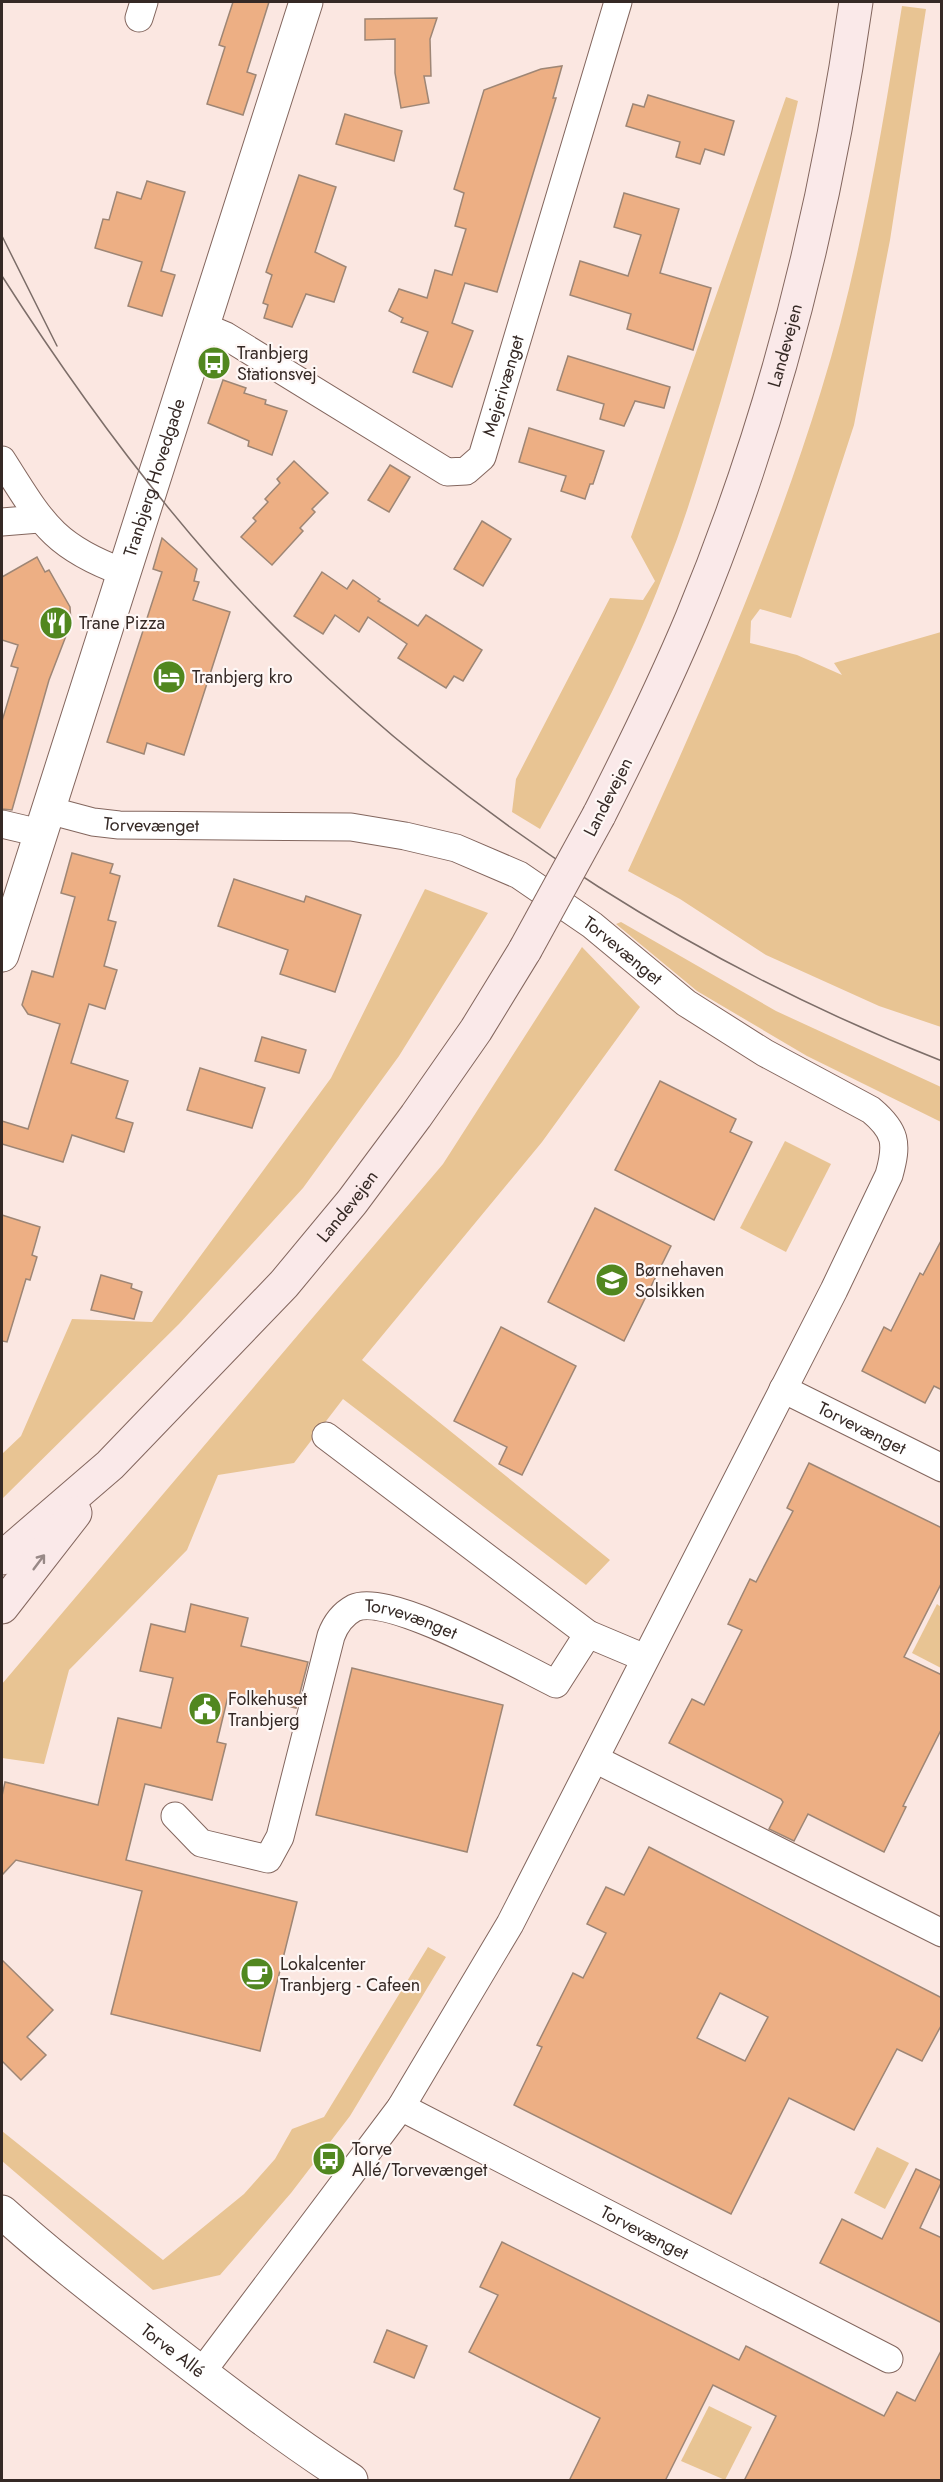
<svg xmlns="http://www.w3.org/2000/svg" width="943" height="2482" viewBox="0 0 943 2482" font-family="Jost,sans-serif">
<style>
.green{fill:#e8c493}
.building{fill:#edaf84;stroke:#9e8675;stroke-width:1.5;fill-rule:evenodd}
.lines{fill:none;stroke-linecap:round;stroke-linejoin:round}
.minor-casing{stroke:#83665e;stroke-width:29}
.tertiary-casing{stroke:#83665e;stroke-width:35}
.secondary-casing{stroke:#83665e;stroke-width:35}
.minor{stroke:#fff;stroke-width:27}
.tertiary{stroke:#fff;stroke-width:33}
.secondary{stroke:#fae9e9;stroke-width:33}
.tram{stroke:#7d6e69;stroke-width:1.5}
.secondary-bridge-casing{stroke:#83665e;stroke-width:35;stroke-linecap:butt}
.secondary-bridge{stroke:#fae9e9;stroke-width:33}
.oneway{stroke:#988987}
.labels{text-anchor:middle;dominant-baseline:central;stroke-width:4.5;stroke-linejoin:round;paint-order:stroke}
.street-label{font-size:18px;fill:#352925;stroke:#fef7f5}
.poi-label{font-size:18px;fill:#352925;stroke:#fef7f5;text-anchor:start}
</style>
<rect width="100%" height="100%" fill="#fbe7e1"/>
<g class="green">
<path d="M902,6l24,3 -36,231 -36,185 -63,193 -31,-9 -9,12 -1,22 47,12 45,20 -8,-12 107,-31v395l-62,-21 -113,-51 -86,-56 -52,-28c72,-157 142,-314 193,-480 39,-125 60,-255 81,-385z"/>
<path d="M786,97l12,4c-23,101 -48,200 -77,299 -17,56 -33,113 -55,168 -34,90 -80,177 -126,261l-28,-17 4,-33 94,-181 33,2 12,-19 -24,-44z"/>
<path d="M425,889l63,24 -89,143 -96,132 -124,136 -177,175v-45l19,-18 51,-117 80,3 179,-244z"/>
<path d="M621,922l155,89 165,76v35l-134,-66 -110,-65 -81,-67z"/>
<path d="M582,947l58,60 -98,135 -180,218 248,200 -24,25 -243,-186 -49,64 -76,12 -31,75 -118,120 -25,94 -42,-6v-74l441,-520z"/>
<path d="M785,1141l46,23 -45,88 -46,-24z"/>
<path d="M937,1604l4,3v61l-29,-15z"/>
<path d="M428,1947l18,10 -96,159 -59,77 -71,82 -67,15 -151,-129v-30l161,129 81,-66 31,-35 17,-30 32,-12z"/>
<path d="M877,2147l32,16 -24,46 -31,-16z"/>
<path d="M709,2406l43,21 -27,53 -44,-19z"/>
</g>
<g class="building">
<path d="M233,2h36l-22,70 9,3 -13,40 -36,-11 18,-57 -6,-2z"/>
<path d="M437,18l-7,21 1,37h-7l5,27 -28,5 -6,-35v-34l-30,1v-21z"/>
<path d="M562,66l-9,32h3l-59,194 -32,-9 -13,40 21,8 -21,56 -39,-15 15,-40 -27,-10 2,-4 -14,-7 10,-22 28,9 8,-28 17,5 14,-46 -11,-3 9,-33 -10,-4 30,-99 57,-21z"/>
<path d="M648,95l86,26 -10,34 -19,-6 -5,15 -24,-7 4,-15 -54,-16 7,-22 11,3z"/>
<path d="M345,114l57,17 -8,30 -58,-17z"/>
<path d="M299,175l37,12 -21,65 31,15 -12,35 -28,-8 -14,33 -28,-9 4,-13 -5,-2 9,-28 -6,-3z"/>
<path d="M147,181l38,11 -24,79 14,4 -13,41 -34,-10 14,-44 -47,-14 8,-29 6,1 8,-28 24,7z"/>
<path d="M624,193l55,16 -19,64 51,15 -18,62 -66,-21 4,-15 -61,-19 10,-34 48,15 13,-41 -27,-8z"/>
<path d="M568,356l102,31 -6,21 -29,-7 -11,25 -24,-7 4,-15 -47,-14z"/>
<path d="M223,380l23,8 -2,5 22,7 -1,4 22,7 -15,44 -24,-9 1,-5 -41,-18z"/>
<path d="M529,428l75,23 -11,33h-3l-5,15 -24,-8 5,-15 -47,-14z"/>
<path d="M294,461l34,32 -16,16 3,3 -15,16 3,3 -31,34 -31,-28 15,-16 -3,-3 15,-16 -3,-3 15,-16 -3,-4z"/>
<path d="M390,465l20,12 -21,35 -21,-12z"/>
<path d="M482,521l29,18 -28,47 -29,-17z"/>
<path d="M162,538l35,31 -3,12 5,1 -6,18 37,12 -46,143 -37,-12 -3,11 -37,-12 55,-170 -9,-3z"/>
<path d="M37,557l8,15 4,-2 21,37 1,16 -22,57 -37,130 -10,-1v-88l16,-53 -7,-2 7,-21 -16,-5v-63z"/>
<path d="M322,572l25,17 6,-9 27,19 -2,2 40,25 8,-11 56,35 -19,31 -9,-5 -8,12 -48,-30 9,-14 -39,-27 -9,15 -24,-17 -12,19 -29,-18z"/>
<path d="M72,853l41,11 -3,9 10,3 -12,44 8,2 -12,44 13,4 -12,39 -16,-5 -18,59 57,18 -12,37 17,5 -9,29 -52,-17 -9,27 -61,-18v-23l26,8 32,-105 -32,-10 -6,-9 10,-34 21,6 22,-80 -14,-4z"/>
<path d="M234,879l70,23 2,-6 55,19 -26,77 -55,-18 8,-24 -70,-24z"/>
<path d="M262,1037l44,13 -7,23 -44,-12z"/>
<path d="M200,1068l65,20 -13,40 -65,-18z"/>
<path d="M660,1081l76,38 -6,13 22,10 -38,78 -99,-50z"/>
<path d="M595,1208l76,38 -47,95 -76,-39z"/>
<path d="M2,1215l38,12 -8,28 5,2 -7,23 -4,-1 -19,63 -5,-1z"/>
<path d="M942,1239v151l-8,-4 -9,17 -63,-32 22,-44 7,4 29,-58 3,2z"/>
<path d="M101,1275l31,9 -1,4 11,4 -8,27 -43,-9z"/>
<path d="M501,1327l75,39 -54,109 -23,-11 8,-17 -53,-26z"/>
<path d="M809,1463l133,65v54l-38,75 38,18v53l-39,78 3,1 -22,45 -76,-38 -14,27 -25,-12 14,-27 -2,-3 -112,-56 23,-44 12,6 38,-75 -14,-6 22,-45 6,3 37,-71 -6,-3z"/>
<path d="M191,1604l57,14 -7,28 67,16 -12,46 -67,-16 -12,50 9,2 -14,56 -67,-16 -19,76 171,42 -37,149 -149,-37 31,-123 -126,-31 -14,15v-79l3,-14 93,23 20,-87 43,10 12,-50 -33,-7 11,-47 34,8z"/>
<path d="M352,1668l151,37 -36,147 -151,-37z"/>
<path d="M649,1847l293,151v26l-20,37 -25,-12 -43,81 -65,-32 -58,116 -217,-109 28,-58 -5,-2 36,-72 10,5 23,-45 -19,-9 19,-37 18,8zM720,1993l48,24 -23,44 -48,-23z"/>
<path d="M2,1960l51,50 -26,27 19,18 -25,25 -19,-19z"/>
<path d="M916,2169l26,12 -22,47 22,10v85l-122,-60 22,-44 40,20z"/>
<path d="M502,2242l237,118 7,-14 138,70 13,-24 18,9 27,-52v132h-198l32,-65 -63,-31 -48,96h-96l31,-63 -131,-66 29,-57 -18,-8z"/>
<path d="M387,2330l40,16 -13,32 -40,-16z"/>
</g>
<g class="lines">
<g class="minor-casing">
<g id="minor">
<path d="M139,18l5,-16"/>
<path id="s1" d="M202,326l24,10 221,136 19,-1 16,-14 136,-455"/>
<path d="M2,460c39,61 50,86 121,112"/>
<path d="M2,522l37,-3"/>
<path id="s2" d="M48,810l45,12 26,3 232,2 54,9 51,12 63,27 73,50 94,78 79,50 106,57c25,21 27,33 18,65l-55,115 -324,634 -109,183 -200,266"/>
<path d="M2,824l38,9"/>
<path id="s3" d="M783,1389l159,79"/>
<path d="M326,1436l262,198 57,24"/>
<path d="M595,1759l347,174"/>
<path id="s4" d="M175,1816l26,27 67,16 12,-22 51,-201c4,-11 12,-22 23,-28 35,-16 165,58 202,76l32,-50"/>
<path id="s5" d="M401,2107l488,252"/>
</g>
</g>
<g class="tertiary-casing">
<g id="tertiary">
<path id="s6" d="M2,955l304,-953"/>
<path id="s7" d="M2,2212c52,47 107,89 162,132 61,47 122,94 187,136"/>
</g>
</g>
<g class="secondary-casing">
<g id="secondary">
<path id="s8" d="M599,815c33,-65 65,-130 93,-197 82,-197 134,-406 164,-616"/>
<path id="s9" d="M2,1558l108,-93 174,-181 68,-82 64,-86 60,-86 49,-80"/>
<path d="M2,1607l73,-94"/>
</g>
</g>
<use href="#minor" class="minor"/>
<use href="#tertiary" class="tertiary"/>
<use href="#secondary" class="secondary"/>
<g class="tram">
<path d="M2,236l55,110"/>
<path d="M2,276c85,133 181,262 294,372 185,180 406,319 646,413"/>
</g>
<g class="secondary-bridge-casing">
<path id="secondary-bridge" d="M525,950l74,-135"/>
</g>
<use href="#secondary-bridge" class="secondary-bridge"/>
</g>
<defs><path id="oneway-shaft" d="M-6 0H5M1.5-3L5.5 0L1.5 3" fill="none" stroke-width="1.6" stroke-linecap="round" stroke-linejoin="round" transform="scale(1.5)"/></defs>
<use class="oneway" href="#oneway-shaft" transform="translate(39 1562) rotate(-53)"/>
<defs>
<g id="bus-disc" transform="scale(1.725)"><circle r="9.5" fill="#51871f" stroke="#fef7f5"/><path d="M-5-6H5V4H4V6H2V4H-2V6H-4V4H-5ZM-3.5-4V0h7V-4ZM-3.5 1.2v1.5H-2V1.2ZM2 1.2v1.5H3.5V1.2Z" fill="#fff"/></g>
<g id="restaurant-disc" transform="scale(1.725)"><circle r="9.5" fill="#51871f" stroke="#fef7f5"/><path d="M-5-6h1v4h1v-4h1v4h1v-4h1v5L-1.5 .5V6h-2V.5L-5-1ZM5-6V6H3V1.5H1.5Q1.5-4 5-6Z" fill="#fff"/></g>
<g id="hotel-disc" transform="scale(1.725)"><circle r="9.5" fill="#51871f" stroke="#fef7f5"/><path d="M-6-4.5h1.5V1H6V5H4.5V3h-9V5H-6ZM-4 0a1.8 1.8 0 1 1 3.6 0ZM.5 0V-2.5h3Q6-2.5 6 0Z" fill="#fff"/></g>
<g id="school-disc" transform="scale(1.725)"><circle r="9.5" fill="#51871f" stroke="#fef7f5"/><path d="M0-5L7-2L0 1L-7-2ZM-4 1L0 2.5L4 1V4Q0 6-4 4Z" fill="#fff"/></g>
<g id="civic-disc" transform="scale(1.725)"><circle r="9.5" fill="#51871f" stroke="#fef7f5"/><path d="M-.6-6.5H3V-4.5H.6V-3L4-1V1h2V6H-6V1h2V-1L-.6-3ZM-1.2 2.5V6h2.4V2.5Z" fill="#fff"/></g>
<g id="cafe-disc" transform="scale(1.725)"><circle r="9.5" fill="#51871f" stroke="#fef7f5"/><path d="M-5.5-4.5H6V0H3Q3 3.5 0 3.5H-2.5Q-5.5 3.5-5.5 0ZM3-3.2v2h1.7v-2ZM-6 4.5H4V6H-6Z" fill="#fff"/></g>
</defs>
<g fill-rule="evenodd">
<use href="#bus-disc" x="214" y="363"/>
<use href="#restaurant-disc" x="56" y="623"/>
<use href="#hotel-disc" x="169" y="677"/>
<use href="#school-disc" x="612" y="1280"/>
<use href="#civic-disc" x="205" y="1709"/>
<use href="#cafe-disc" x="257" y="1974"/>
<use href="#bus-disc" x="329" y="2159"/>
</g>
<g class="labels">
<g class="street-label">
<text stroke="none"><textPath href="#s8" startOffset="506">Landevejen</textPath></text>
<text stroke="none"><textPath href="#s1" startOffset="400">Mejerivænget</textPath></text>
<text stroke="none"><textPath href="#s6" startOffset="501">Tranbjerg Hovedgade</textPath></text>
<text transform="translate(608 797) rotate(-63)">Landevejen</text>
<text stroke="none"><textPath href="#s2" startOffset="105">Torvevænget</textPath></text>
<text stroke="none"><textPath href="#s2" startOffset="609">Torvevænget</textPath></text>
<text stroke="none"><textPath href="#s9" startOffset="494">Landevejen</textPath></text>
<text stroke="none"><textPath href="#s3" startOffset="88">Torvevænget</textPath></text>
<text stroke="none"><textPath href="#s4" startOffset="435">Torvevænget</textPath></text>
<text stroke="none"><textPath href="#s5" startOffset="274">Torvevænget</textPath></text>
<text stroke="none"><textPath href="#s7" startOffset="220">Torve Allé</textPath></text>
</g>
<g class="poi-label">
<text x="237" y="353">Tranbjerg<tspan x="237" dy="21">Stationsvej</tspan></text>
<text x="79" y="623">Trane Pizza</text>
<text x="192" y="677">Tranbjerg kro</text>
<text x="635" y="1270">Børnehaven<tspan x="635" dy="21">Solsikken</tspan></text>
<text x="228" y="1699">Folkehuset<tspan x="228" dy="21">Tranbjerg</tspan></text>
<text x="280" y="1964">Lokalcenter<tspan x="280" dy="21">Tranbjerg - Cafeen</tspan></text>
<text x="352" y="2149">Torve<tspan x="352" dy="21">Allé/Torvevænget</tspan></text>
</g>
</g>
<rect width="943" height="2482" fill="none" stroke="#352925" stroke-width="6"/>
</svg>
